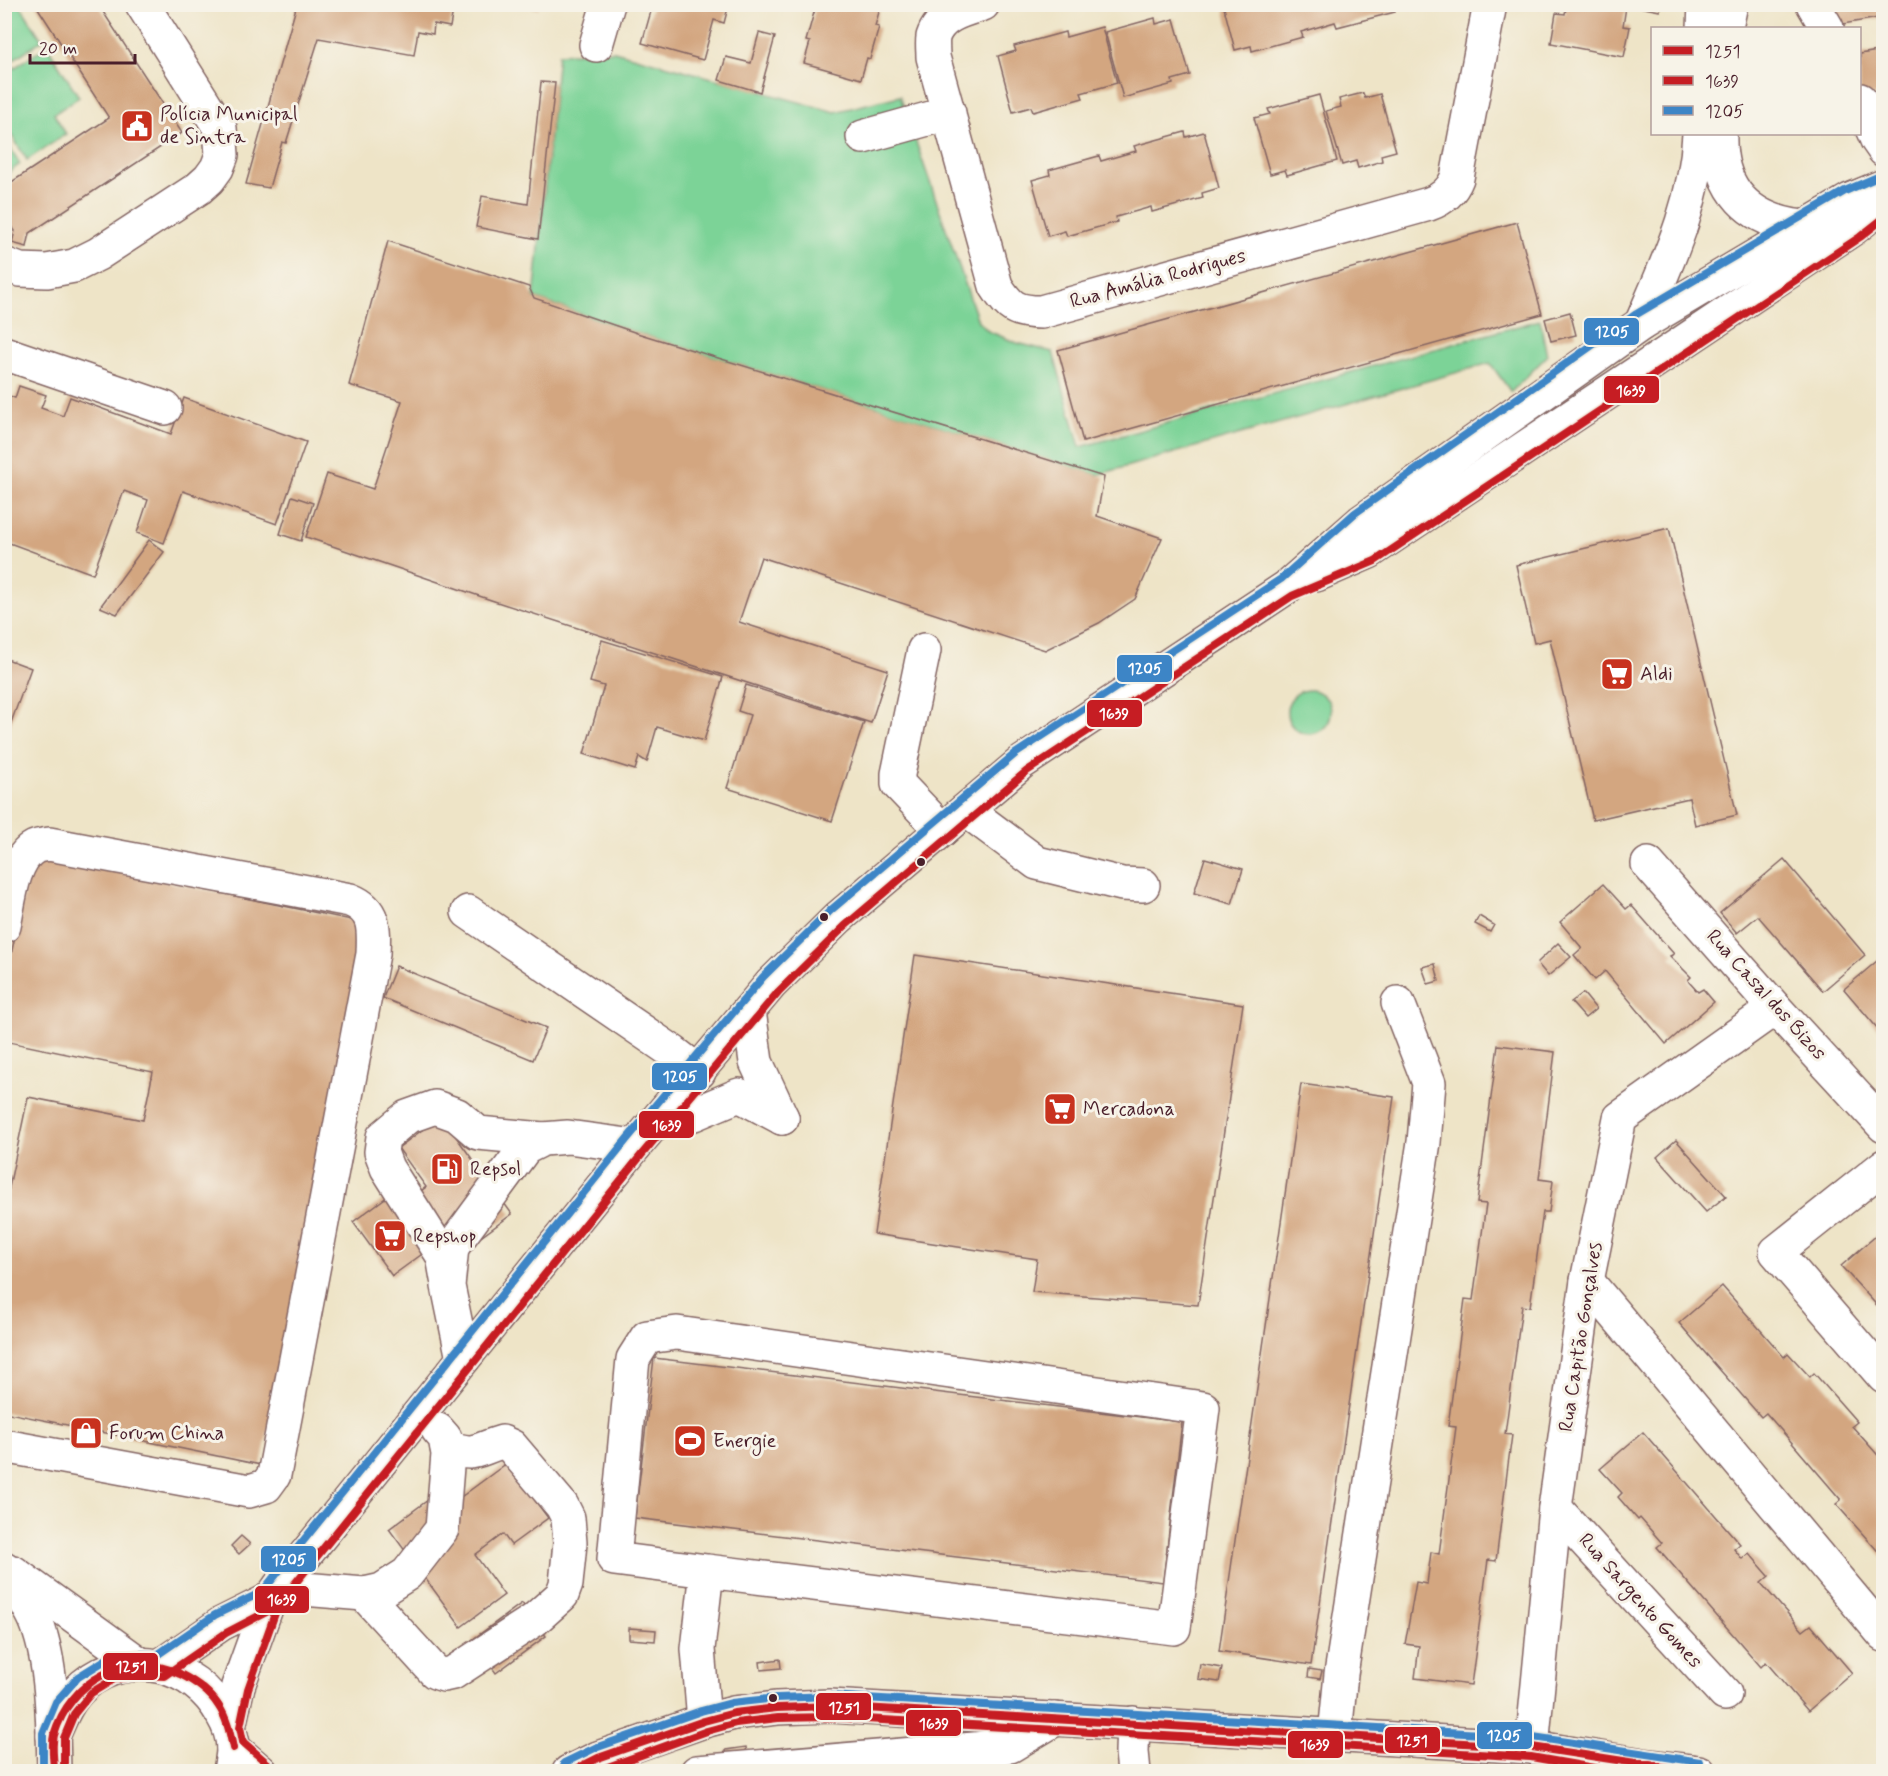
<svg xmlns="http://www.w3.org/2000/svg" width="1888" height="1776" viewBox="0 0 1888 1776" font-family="Mynerve,sans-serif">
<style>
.green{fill:#7cd397;stroke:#637961;stroke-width:1.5}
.building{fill:#d3a680}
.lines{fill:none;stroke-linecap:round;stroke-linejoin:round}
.minor-casing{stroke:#836462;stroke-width:36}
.minor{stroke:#fff;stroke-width:33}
.bus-1-casing{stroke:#f7f3e8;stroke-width:12}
.bus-2-casing{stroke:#f7f3e8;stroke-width:12}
.bus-3-casing{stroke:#f7f3e8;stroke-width:12}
.bus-1{stroke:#c61d23;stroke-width:8}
.bus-2{stroke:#c61d23;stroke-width:8}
.bus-3{stroke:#3d85c6;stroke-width:8}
.bus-dot{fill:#4a1f2b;stroke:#f7f3e8;stroke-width:2}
.labels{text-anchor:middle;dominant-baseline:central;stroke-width:6;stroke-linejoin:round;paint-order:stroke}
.poi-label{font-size:20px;fill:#4a1f2b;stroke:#f7f3e8;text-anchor:start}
.street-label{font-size:20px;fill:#4a1f2b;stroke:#f7f3e8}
.line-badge{stroke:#f7f3e8;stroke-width:2}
.badge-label{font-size:16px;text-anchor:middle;font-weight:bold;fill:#fff}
</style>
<rect width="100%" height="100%" fill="#f7f3e8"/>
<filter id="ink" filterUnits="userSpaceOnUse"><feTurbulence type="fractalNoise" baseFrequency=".0167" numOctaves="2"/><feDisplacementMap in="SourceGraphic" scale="12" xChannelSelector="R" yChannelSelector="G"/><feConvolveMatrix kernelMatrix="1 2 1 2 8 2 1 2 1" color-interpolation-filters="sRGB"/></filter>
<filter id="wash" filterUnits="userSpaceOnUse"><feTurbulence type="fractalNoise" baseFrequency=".008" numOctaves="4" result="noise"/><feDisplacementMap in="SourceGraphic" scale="24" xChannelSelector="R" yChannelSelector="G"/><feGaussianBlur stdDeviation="1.35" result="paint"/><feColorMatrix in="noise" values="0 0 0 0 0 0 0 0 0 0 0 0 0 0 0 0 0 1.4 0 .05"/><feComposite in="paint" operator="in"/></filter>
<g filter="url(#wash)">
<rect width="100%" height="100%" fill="#eee4c7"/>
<g class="green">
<path d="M9,5h11l22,35 -37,25v-45z"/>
<path d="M47,46l32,51 -25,17 12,20 -39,26 -22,-35v-23l6,-4 -6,-11v-13z"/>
<path d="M614,51l221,61 65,-16 78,225 10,10 29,12 36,9 27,95 460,-127 7,36 -36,36 -21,-29 -393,112 -460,-142 -103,-35 24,-244z"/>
<path d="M5,139l15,25 -15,11h-1z"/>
<circle cx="1309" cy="712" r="22"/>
</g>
<g id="blocks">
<g class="building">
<path d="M37,4h61l84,129 -152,100 -3,14 -15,-4 3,-12 -11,-17v-27l105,-69 -73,-113z"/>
<path d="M297,4h157l-4,23 -16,-3 -1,10 -15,-3 -4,24 -95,-17 -33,105 -4,-1 -13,46 -23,-4z"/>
<path d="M519,4h20l-1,5z"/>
<path d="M653,4l10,2 66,-2 -5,19 -10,-3 -11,40 -61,-17z"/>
<path d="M820,4l61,1 -6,21 4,1 -9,32 -3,-1 -6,21 -57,-16 6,-21 -4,-1 9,-32 4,1z"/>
<path d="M1223,4h175l1,1 -6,2 2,5 -58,15 -2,-5 -34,10 2,5 -51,14 -1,-5 -16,4z"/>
<path d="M1567,4h56v3h3l-3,19 7,1 -6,30 -73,-14 5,-30 9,1z"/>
<path d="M1640,4h21l-1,7 -21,-4z"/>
<path d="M1834,4h50v13l-47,8z"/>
<path d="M1155,18l1,6 18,-5 16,56 -18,5 1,4 -50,14 -18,-66z"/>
<path d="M1102,27l15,56 -36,10 2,5 -50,14 -2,-5 -18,5 -15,-56 18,-5 -2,-5 51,-14 1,5z"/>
<path d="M759,33l16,4 -15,55 -41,-12 7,-23 25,6z"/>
<path d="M1884,50v44l-24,4v-44z"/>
<path d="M541,82l14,1 -17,156 -62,-12 6,-31 46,8z"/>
<path d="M1363,93l2,5 15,-4 16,57 -15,4 1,6 -24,7 -2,-7 -14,4 -16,-54 15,-4 -2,-8z"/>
<path d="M1319,95l18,66 -50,14 -2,-5 -15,4 -16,-56 16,-4 -2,-5z"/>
<path d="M1185,132l1,5 18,-5 15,56 -17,5 1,5 -51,14 -1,-5 -35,10 1,5 -50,14 -2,-5 -17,5 -16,-56 18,-5 -1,-5 50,-14 2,5 35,-10 -2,-5z"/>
<path d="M1517,222l25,92 -459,128 -25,-92z"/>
<path d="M388,241l141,46 5,11 103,35 467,144 -7,39 65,22 -27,61 -36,24 -54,27 -284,-93 -22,65 149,48 -17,53 -380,-123 -185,-63 21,-63 46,15 29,-88 -53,-16z"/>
<path d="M1570,312l6,23 -25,6 -6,-22z"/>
<path d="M19,386l27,9 -5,13 22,8 7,-19 101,37 13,-36 122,44 -29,82 -94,-33 -19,52 -27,-10 11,-33 -24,-9 -31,83 -89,-33v-147l11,4z"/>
<path d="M292,496l21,7 -12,38 -21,-7z"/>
<path d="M1669,528l68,287 -42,10 -6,-27 -96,22 -43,-181 -16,4 -18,-78z"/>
<path d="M149,540l15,12 -47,62 -17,-7z"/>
<path d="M602,640l121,37 -19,64 -47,-14 -10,35 -8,-5 -4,13 -51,-16 20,-68 -14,-4z"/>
<path d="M4,658l27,10 -26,71h-1z"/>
<path d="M746,685l118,37 -32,99 -105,-33 23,-73 -12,-4z"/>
<path d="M32,854l339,70 -110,541 -257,-53v-201l24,-114 115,23 10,-48 -149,-31v-52z"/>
<path d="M1205,858l38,11 -11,35 -38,-11z"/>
<path d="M1784,859l81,96 -42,36 -65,-75 -21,17 -17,-20z"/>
<path d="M1603,884l23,25 5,-4 43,49 -4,2 21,21 -3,3 1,2 9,10 5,-3 11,13 -48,42 -61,-73 -10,9 -21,-25 8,-7 -22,-26z"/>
<path d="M1479,916l15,9 -4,7 -15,-8z"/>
<path d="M1558,943l13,14 -23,19 -11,-13z"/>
<path d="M915,955l328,49 -45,301 -166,-13 5,-33 -163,-25z"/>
<path d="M1884,955v81l-40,-47z"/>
<path d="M1435,964l4,17 -11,3 -6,-17z"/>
<path d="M396,966l150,62 -13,32 -150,-62z"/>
<path d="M1583,993l13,16 -11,9 -14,-16z"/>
<path d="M1498,1045l57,7 -16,127 14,2 -4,31h-6l-13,95 -8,-1 -17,128 7,1 -4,30 -12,96 -8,-1 -17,125 -56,-7 4,-32 -14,-2 11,-62 11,2 4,-32 8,2 17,-127 -8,-1 17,-127 8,1 13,-96 -9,-1z"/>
<path d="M1301,1084l93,13 -83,568 -92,-14z"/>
<path d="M441,1116l71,98 -42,31 -12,-17 -66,48 -39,-54 35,-26 9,13 29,-22 -28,-39z"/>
<path d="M1676,1140l50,56 -20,16 -49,-55z"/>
<path d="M1884,1229v84l-43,-47z"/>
<path d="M1722,1286l62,71 4,-4 22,24 4,-4 43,49 -5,4 32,36v96l-48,-54 5,-4 -60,-70 -15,-17 -5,4 -82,-94z"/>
<path d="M654,1358l528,64 -19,160 -528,-64z"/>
<path d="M1643,1432l97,112 -6,5 8,10 7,-6 20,23 -8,7 20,23 22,25 8,-6 41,48 -44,38 -42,-49 -5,5 -104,-120 5,-4 -22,-25 -2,2 -20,-23 4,-4 -22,-24z"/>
<path d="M507,1463l41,55 -37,27 -8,-11 -28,21 29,40 -43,32 -72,-98 43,-32 10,14z"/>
<path d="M241,1536l9,8 -11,10 -8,-8z"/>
<path d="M522,1603l24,33 -50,37 -24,-33z"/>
<path d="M629,1628l27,2 -1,11 -26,-2z"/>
<path d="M780,1659l1,9 -20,2 -1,-8z"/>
<path d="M1200,1664l22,4 -3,14 -21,-3z"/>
<path d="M1309,1669l13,2 -2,8 -12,-2z"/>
<path d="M746,1747l1,9 -20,2 -1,-8z"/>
</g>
</g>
</g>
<g filter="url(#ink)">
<use href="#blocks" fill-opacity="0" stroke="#836462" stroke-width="1.5"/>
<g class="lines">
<g class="minor-casing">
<g id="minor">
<path d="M983,4c-19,6 -43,11 -50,33 -1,6 0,14 0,20l63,229c13,21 20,26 45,26l388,-108c14,-5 23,-13 28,-26l33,-174"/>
<path d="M1813,4l14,24"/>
<path d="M1704,28l1,-24"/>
<path d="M1726,28l5,-24"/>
<path d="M596,45l12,-41"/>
<path d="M1860,100l17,40 7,10"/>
<path d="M1720,134c-2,56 29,87 83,93"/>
<path d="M863,137l86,-24"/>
<path d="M4,264l16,6 27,1 27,-5 24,-12 101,-66 10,-9 8,-11 5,-13 -2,-27 -78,-124"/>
<path d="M1641,324c27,-63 55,-121 58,-190"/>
<path d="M4,353l161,55"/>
<path d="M1316,575l53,-23 485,-324 30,-24"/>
<path d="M924,650l-26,124v10l44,46"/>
<path d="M966,810l71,53 85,21 21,1"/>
<path d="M1648,864l127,144 109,118"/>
<path d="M468,912l205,140 26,20"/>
<path d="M4,926c5,-22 8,-67 31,-79 4,-2 10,-2 14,-3l301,56c26,10 24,30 23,54l-99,521 -8,11 -17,5 -245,-45"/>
<path d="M749,1011l7,51 26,56"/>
<path d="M657,1121l37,-7 45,-19 43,23"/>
<path d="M1884,1166l-108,86 108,125"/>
<path d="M447,1279l-4,-23 -56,-88 -6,-16 2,-15 24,-20 28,-10 22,8 21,18 65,6"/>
<path d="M1587,1281l297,354"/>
<path d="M463,1359l-15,-73 4,-39 73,-99 18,-9 25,-2 67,9"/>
<path d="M1555,1508l170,186"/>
<path d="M4,1568c11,18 26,37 33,56 16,42 16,103 17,148"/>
<path d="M13,1572l127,92"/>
<path d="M279,1587l85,7 18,-4 25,-16 35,-45 6,-75 -3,-16 -7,-8"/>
<path d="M364,1594l71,78 9,3 9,-2 81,-53 28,-25 4,-11 4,-41 -2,-25 -6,-12 -51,-60 -9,-4c-28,8 -25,15 -55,5"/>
<path d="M160,1666l61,-42 48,-24"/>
<path d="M704,1721l-6,-72 9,-78 467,57 29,-220 -526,-75 -30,4 -14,22 -19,200 93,12"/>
<path d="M1133,1723l-1,29 2,20"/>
<path d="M229,1727l9,-41 31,-86 366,-454 136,-162 67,-66 183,-155 266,-176 74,-65 280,-198 209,-124 34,-14"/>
<path d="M1335,1735l6,-61 83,-532 5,-59 -31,-80"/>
<path d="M53,1736c8,-19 15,-37 31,-51 45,-38 111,-21 138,29 6,10 11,22 11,35 0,7 -2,15 -3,23"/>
<path d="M1532,1747l23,-239 32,-227 33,-163 155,-110"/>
<path d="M233,1748l28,24"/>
<path d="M569,1772l29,-14 106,-37 30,-8 43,-5 53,-2 702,41 111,18 56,7"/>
<path d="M697,1772l313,-26 45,-27"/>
</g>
</g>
<use href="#minor" class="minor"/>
<g class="bus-1-casing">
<g id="bus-1">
<path d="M54,1772c0,-12 -3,-25 0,-37 16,-54 72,-86 126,-61 14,7 29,17 38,31 9,13 12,28 15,43"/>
<path d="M570,1772l28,-14 106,-37 30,-8 43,-5 53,-2 702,41 163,25"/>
</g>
</g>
<g class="bus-2-casing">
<g id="bus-2">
<path d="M268,1764l-25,-22 -3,-15 8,-38 30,-84 17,-20"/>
<path d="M64,1772v-34l10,-24 17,-21 23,-14 26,-4 24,1 62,-43 50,-26 367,-454 136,-162 66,-65 182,-155 265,-175 83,-35 485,-324 24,-19"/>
<path d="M594,1772l113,-41 29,-8 42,-5 52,-1 701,40 86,15"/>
</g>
</g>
<g class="bus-3-casing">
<g id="bus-3">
<path d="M564,1763l31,-15 106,-37 30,-8 46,-5 53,-2 703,41 167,25"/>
<path d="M43,1772v-39l13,-31 22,-25 29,-18 32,-5 18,1 58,-40 47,-23 365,-453 136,-162 68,-67 184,-156 266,-175 74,-66 280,-198 210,-124 35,-15"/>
</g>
</g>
<use href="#bus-1" class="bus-1"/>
<use href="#bus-2" class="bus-2"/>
<use href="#bus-3" class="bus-3"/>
</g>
</g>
<defs>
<g id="civic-square" transform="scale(1.725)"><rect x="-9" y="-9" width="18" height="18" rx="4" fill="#c8321e" stroke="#f7f3e8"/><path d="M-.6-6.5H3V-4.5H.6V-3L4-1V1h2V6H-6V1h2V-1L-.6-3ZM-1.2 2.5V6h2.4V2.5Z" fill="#fff"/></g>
<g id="supermarket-square" transform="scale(1.725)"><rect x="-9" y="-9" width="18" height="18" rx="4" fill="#c8321e" stroke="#f7f3e8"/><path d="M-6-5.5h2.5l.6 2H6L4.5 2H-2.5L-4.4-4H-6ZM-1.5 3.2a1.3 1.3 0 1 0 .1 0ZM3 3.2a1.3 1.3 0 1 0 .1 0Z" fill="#fff"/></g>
<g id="fuel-square" transform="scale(1.725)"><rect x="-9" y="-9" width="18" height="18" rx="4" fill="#c8321e" stroke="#f7f3e8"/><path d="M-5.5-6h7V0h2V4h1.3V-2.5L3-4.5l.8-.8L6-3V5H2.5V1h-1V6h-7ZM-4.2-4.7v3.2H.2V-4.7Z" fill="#fff"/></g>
<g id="shop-square" transform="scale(1.725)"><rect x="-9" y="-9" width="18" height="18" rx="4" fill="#c8321e" stroke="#f7f3e8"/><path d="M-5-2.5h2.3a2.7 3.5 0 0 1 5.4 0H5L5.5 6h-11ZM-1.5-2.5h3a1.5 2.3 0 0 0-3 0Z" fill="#fff"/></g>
<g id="stadium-square" transform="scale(1.725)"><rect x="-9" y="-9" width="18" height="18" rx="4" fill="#c8321e" stroke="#f7f3e8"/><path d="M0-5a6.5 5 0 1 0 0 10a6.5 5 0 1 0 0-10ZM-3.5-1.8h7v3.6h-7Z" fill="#fff"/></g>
</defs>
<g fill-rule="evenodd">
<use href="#civic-square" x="137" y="126"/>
<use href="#supermarket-square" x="1617" y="674"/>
<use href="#supermarket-square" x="1060" y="1109"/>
<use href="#fuel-square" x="447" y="1169"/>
<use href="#supermarket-square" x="390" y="1236"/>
<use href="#shop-square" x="86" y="1433"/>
<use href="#stadium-square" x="690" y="1441"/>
</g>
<g class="bus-dot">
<circle cx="921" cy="862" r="5"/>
<circle cx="824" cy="917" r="5"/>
<circle cx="773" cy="1698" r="5"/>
</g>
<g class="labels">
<g class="poi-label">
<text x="160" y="114">Polícia Municipal<tspan x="160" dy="23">de Sintra</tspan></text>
<text x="1640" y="674">Aldi</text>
<text x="1083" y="1109">Mercadona</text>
<text x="470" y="1169">Repsol</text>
<text x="413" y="1236">Repshop</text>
<text x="109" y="1433">Forum China</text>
<text x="713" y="1441">Energie</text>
</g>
<g class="street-label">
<text transform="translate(1158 279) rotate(-15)">Rua Amália Rodrigues</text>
<text transform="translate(1766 995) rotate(48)">Rua Casal dos Bizos</text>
<text transform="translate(1581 1337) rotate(-81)">Rua Capitão Gonçalves</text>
<text transform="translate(1640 1601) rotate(48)">Rua Sargento Gomes</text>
</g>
</g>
<g class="line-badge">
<rect x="1583" y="317" width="57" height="29" rx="6" fill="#3d85c6"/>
<rect x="1603" y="375" width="57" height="29" rx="6" fill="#c61d23"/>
<rect x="1116" y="654" width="57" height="29" rx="6" fill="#3d85c6"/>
<rect x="1086" y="699" width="57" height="29" rx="6" fill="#c61d23"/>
<rect x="651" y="1062" width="57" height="29" rx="6" fill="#3d85c6"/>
<rect x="638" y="1110" width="57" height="29" rx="6" fill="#c61d23"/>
<rect x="260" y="1545" width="57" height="28" rx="6" fill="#3d85c6"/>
<rect x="254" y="1585" width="56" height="29" rx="6" fill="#c61d23"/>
<rect x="102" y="1652" width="57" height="29" rx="6" fill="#c61d23"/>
<rect x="815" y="1692" width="57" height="29" rx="6" fill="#c61d23"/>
<rect x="905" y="1709" width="57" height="28" rx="6" fill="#c61d23"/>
<rect x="1476" y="1721" width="57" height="29" rx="6" fill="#3d85c6"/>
<rect x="1384" y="1726" width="57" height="28" rx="6" fill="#c61d23"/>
<rect x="1287" y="1730" width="57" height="29" rx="6" fill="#c61d23"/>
</g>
<g class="badge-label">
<text x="1612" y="337">1205</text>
<text x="1631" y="396">1639</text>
<text x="1145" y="674">1205</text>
<text x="1114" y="719">1639</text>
<text x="680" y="1082">1205</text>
<text x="667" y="1131">1639</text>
<text x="289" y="1565">1205</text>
<text x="282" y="1605">1639</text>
<text x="131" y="1672">1251</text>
<text x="844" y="1713">1251</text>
<text x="934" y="1729">1639</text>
<text x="1504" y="1741">1205</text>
<text x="1412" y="1746">1251</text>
<text x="1315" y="1750">1639</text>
</g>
<rect width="1888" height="1776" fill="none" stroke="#f7f3e8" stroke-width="24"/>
<rect x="1651" y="27" width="210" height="108" fill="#f7f3e8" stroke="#b29e9c" stroke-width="1.5"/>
<rect x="1663" y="46" width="30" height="9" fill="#c61d23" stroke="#b29e9c" stroke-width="1.5"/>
<text x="1705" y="57" font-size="18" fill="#4a1f2b">1251</text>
<rect x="1663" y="76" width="30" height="9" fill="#c61d23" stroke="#b29e9c" stroke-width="1.5"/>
<text x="1705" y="87" font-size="18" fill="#4a1f2b">1639</text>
<rect x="1663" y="106" width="30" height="9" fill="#3d85c6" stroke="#b29e9c" stroke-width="1.5"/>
<text x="1705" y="117" font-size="18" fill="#4a1f2b">1205</text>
<path d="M30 54v9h105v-9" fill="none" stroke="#4a1f2b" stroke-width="3"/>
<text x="39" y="54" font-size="18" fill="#4a1f2b" stroke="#f7f3e8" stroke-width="4.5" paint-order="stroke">20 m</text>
</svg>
